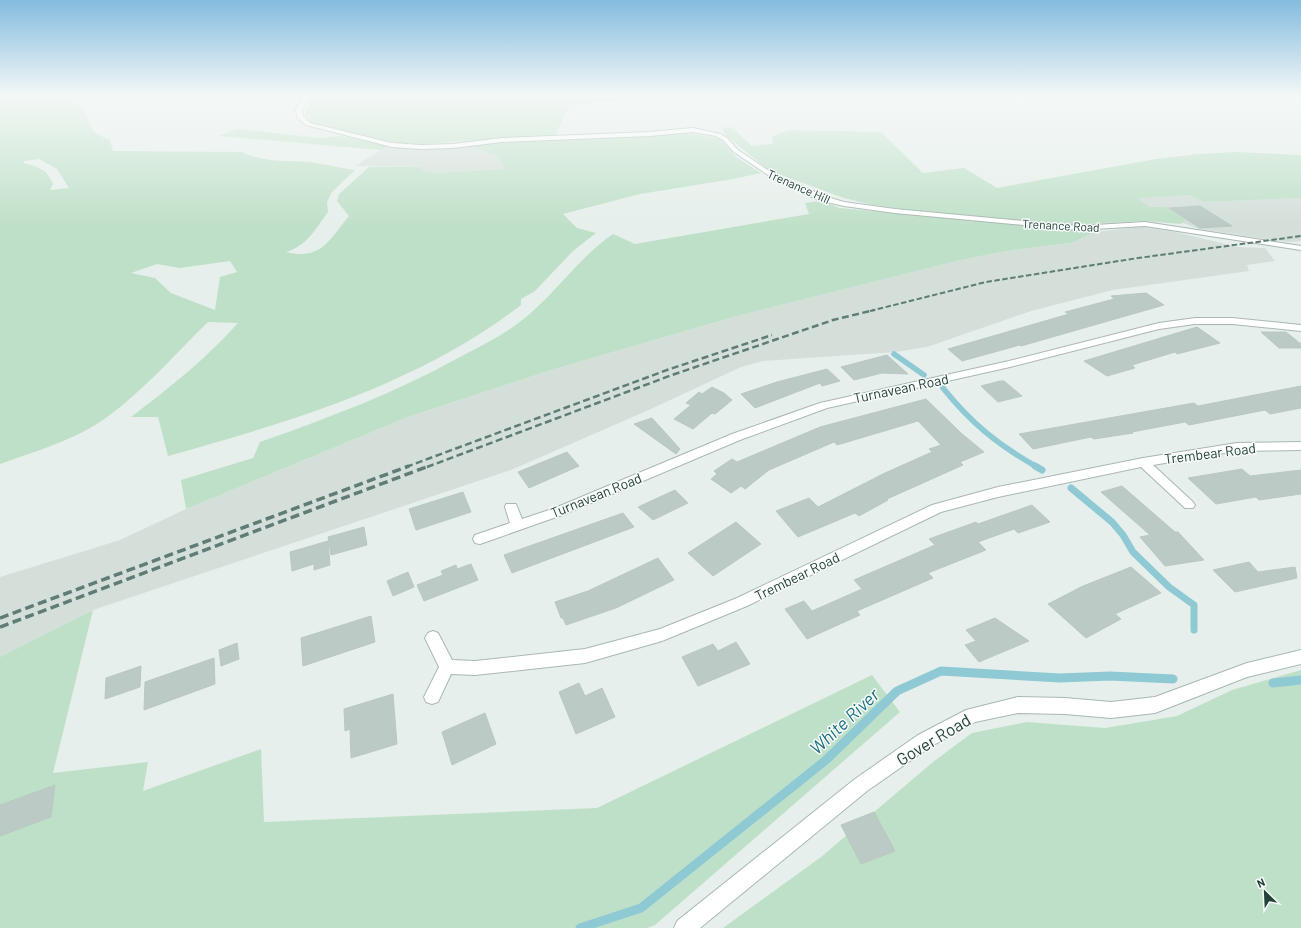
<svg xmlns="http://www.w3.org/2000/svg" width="1301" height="928" viewBox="0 0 1301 928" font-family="Barlow,sans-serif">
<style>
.built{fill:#d4dfda}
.green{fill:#bfe0c8;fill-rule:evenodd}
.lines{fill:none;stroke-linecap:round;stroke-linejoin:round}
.stream-far2{stroke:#8ec9d4;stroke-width:5.5}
.stream-far1{stroke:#8ec9d4;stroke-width:7}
.stream{stroke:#8ec9d4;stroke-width:9}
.building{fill:#bbcac4;stroke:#b8c9c2}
.street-casing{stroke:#a8b8b2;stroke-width:2}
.street{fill:#fff;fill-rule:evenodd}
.rail-far2{stroke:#5f7d75;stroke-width:2;stroke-dasharray:5.5 2.5;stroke-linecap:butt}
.rail-far1{stroke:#5f7d75;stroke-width:2.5;stroke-dasharray:7 3.5;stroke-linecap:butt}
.rail{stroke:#5f7d75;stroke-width:3.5;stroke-dasharray:9 4.5;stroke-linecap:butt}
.labels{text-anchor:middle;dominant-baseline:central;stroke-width:3;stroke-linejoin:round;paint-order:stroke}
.far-street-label{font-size:12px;fill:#24423a;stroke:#f7fbf9}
.street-label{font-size:14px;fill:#24423a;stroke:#f7fbf9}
.near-street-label{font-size:17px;fill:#24423a;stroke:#f7fbf9}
.near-water-label{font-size:18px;font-style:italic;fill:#1c6f80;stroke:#f7fbf9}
</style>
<rect width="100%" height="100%" fill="#e6efeb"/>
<g class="built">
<path d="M390,146l25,2h33l23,-2 25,10 12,13 -73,4 -12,-3 -2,-3 -66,-1 26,-16z"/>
<path d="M1156,189l25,2 23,11 97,-4v43l-13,1 -89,-13 -16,-6 -37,-6 -79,6z"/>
<path d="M1140,227l31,4 67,16 27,1 10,13 -28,4 2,6 -136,19 -82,21 -104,36 -32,5 -132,9 -22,6 -90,42 -140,61 -418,140 -93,47v-80l120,-37 66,-31 222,-92 143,-47 186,-54 224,-56 50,-10 60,-7 24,-11z"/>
</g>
<g class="green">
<path d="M0,96h83l-16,4 16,7c9,20 4,24 27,33l3,11 129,1c24,11 41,8 67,10 15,2 31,6 46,8l-23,22 -5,10 1,10c-12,16 -21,34 -42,40 35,9 44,-13 63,-36l-12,-15 2,-7 30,-27h52l2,3 12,3 72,-4 -11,-13 -25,-10 19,-3 189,-11 40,6 17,19 25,16 -28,6 -93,15 -77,20 14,14 19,5 -23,18 -38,40 -14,8v6c-102,79 -231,117 -353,151l-10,-39h-27c38,-29 75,-58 107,-94l-30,-1c-34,33 -77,83 -118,106 -28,16 -60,25 -90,36zM39,159l18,10 12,19 -19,2 3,-6c-6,-15 -14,-17 -29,-21v-2zM230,261l7,11 -17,5 -5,33 -44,-17 -16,-15 -24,-5 26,-9 23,4z"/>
<path d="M314,96h398l-16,2 -84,3 -43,4 -13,30 -134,9 -24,-1 -77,-17 -11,-5 -5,-6 1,-6z"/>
<path d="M732,127l20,19 21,-2 -1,-7 16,-7 93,2 42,41 41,-5 33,20 159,-29 43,-5 37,-2 65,3v43l-97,4 -15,-7 -52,3 13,9h16l19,12 -4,5 -35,-3 -76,4 -154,-14 -43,-6 -29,-7 -74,-27 -46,-37 -1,-6z"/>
<path d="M237,129l83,9 20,-2 50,10 -9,4 -162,-14z"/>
<path d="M821,201l19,7 255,24 -24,11 -60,7 -50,10 -224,56 -186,54 -143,47 -222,92 -5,-29 72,-22 7,-16c68,-24 135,-49 198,-84 21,-11 44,-22 63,-37 34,-26 57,-63 92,-87l22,10 174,-30 -4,-11z"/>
<path d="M93,610l-40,163 95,-11 -5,29 118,-42 3,73 333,-14 275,-133 28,37 -245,213 -8,3h-647v-271z"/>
<path d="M1301,670v258h-578l98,-71 112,-95 39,-29 55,-11 78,6 72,-12 55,-26z"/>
</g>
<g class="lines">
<g class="stream-far2">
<path d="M894,354l30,21"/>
<path d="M943,388c28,35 55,57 94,79"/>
</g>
<g class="stream-far1">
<path d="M1035,466l7,4"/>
<path d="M1071,488l41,34 11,13 10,17 36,35 25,18v25"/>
</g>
<g class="stream">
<path d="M1273,683l28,-3"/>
<path d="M580,928l61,-20 185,-148 71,-69 44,-20 119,7 50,-2 63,3"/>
</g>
</g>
<g class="building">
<path d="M1200,206l32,20 -32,2 -31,-20z"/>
<path d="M1146,293l18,12 -143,41 -1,-1 -58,16 -14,-12 121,-35 -4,-2 49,-13 -3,-3z"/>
<path d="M1197,327l23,16 -43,11 -2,-2 -43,13 3,3 -28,8 -23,-15z"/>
<path d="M1261,332h25l15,12v4h-22z"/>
<path d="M887,355l21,19 -26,-1 -28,7 -13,-13z"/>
<path d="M827,369l13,12 -18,5 -2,-3 -65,25 -14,-14 36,-12z"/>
<path d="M1000,381h4l18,15 -24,6 -17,-16z"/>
<path d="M1301,386v22l-31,6 -5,-4 -76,15 -4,-3 -53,10 1,1 -39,6 -3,-2 -58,12 -14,-15 175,-31 4,3z"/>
<path d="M712,387l12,6 8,7 -17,14 -3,-1 -19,16 -19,-10 17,-14 -5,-2 13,-11 3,2z"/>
<path d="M926,399l35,34 23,19 -24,10 3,3 -76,34 1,1 -29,16 -4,-3 -57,24 -22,-26 33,-13 9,9 67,-34 47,-21 -3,-3 12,-4 -23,-24 -81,24 -3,-3 -65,28 -24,19 -4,-3 -10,7 -20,-14 6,-5 -3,-3 18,-12 5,3 83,-35z"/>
<path d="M652,418l28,31 -4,5 -42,-30z"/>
<path d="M567,452l12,14 -50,22 -11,-16z"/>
<path d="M1242,469l8,7 51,-6v24l-42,6 -3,-3 -40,7 -28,-26z"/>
<path d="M1122,486l53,46h3l26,28 -39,6 -25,-29 10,-2 -49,-43z"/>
<path d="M675,490l13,13 -35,17 -15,-13z"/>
<path d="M463,492l8,20 -55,18 -7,-21z"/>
<path d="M1032,505l18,17 -32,11 -4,-4 -36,13 8,8 -58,23 5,5 -76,33 3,4 -53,24 -22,-30 19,-8 8,10 50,-22 -8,-9 81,-35 -6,-6 47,-17 2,2z"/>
<path d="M623,513l11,14 -122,46 -8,-18z"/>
<path d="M736,522l25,22 -48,32 -25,-23z"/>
<path d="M364,527l3,18 -36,10 -3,-18z"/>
<path d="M328,541l2,24 -16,5v-6l-22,7 -2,-19z"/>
<path d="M658,558l16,22 -58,28 -50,17 -3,-7h-2l-6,-16 33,-11z"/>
<path d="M1249,562l9,10 37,-5 2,11 -62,14 -22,-22z"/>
<path d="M471,564l7,16 -54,21 -7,-16 26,-10 -2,-4 15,-6 1,4z"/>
<path d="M1131,567l30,26 -46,21 6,5 -35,19 -38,-34 35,-18z"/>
<path d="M408,572l6,15 -21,9 -6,-15z"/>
<path d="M371,616l4,26 -72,24 -2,-28z"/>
<path d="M995,618l34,23 -50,21 -14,-17 11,-4 -10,-11z"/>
<path d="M736,642l14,22 -52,22 -16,-29 31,-13 5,7z"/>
<path d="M237,643l2,16 -18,7 -2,-16z"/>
<path d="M214,658l1,26 -71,26 1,-28z"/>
<path d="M141,666l-1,21 -35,12 1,-21z"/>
<path d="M579,683l6,13 17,-8 13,29 -39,17 -17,-42z"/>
<path d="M393,694l4,50 -46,14 -1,-29 -5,2 -1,-22z"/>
<path d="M485,713l11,31 -44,21 -10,-33z"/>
<path d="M55,785l-4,32 -51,19v-31z"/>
<path d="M874,812l21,39 -34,13 -20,-39z"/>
</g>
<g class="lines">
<g class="street-casing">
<g id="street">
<path d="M304,96h6l-8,13 1,7 7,7 82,20 29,2 32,-1 49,-6 147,-6 44,-4 27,6 7,4 11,12 34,23 52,23 20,6 51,7 183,17 67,-4 156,24v4l-156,-24 -67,4 -183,-17 -51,-7 -26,-6 -50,-25 -34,-23 -11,-12 -7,-4 -23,-4 -44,4 -147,6 -49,6 -32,1 -29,-2 -86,-22 -9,-8 -1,-8z"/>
<path d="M1195,318h37l69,7v6l-69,-7h-37l-36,5 -149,38 -183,41 -87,32 -175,74 -85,30 -5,-1 -2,-4 2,-4 35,-12 -5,-16 1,-3h10l6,15 33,-11 177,-74 88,-31 189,-42 150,-38z"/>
<path d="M1301,442v8l-64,1 -84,14 40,37 2,3 -2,3h-8l-44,-41 -143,30 -57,15 -194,94 -85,35 -77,22 -110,12 -24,-1 -13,28 -6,2 -6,-2 -2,-5 15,-30 -14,-29 3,-5 5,-2 5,2 14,27 23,1 110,-12 75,-20 77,-31 195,-93 66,-18 145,-29 94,-15z"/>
<path d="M1301,650v14l-54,13 -92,36 -44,5 -46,-4 -47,-1 -43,9 -45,25 -63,44 -167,137h-26l3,-7 178,-142 63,-44 48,-25 52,-13 47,1 46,4 44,-5 92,-34z"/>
</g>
</g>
<use href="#street" class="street"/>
<path class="rail-far2" d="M870,311l116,-29 152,-24 163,-22"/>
<g class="rail-far1">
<path d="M406,467l261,-97 105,-35"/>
<path d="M427,467l245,-92 161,-55 41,-10"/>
</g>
<g class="rail">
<path d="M0,618l409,-152"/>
<path d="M0,627l429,-161"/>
</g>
</g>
<linearGradient id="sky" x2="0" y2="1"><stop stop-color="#84bce0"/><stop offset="0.42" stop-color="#f4f8f6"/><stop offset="1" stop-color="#f4f8f6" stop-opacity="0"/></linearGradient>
<rect width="1301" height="226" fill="url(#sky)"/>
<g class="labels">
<g class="far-street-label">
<text transform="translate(799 186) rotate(24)">Trenance Hill</text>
<text transform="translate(1061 225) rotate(3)">Trenance Road</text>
</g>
<g class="street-label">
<text transform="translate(901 388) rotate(-12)">Turnavean Road</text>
<text transform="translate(1210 453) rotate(-7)">Trembear Road</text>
<text transform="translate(596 495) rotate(-22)">Turnavean Road</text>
<text transform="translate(797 576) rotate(-26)">Trembear Road</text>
</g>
<g class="near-street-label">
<text transform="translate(933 739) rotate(-31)">Gover Road</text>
</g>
<g class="near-water-label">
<text transform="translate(844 721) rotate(-43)">White River</text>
</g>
</g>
<g transform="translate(1265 892) rotate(336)" stroke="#f7fbf9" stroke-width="3" paint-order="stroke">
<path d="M0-3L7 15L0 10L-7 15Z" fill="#24423a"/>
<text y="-6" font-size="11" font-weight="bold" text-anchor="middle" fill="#24423a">N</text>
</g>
</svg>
